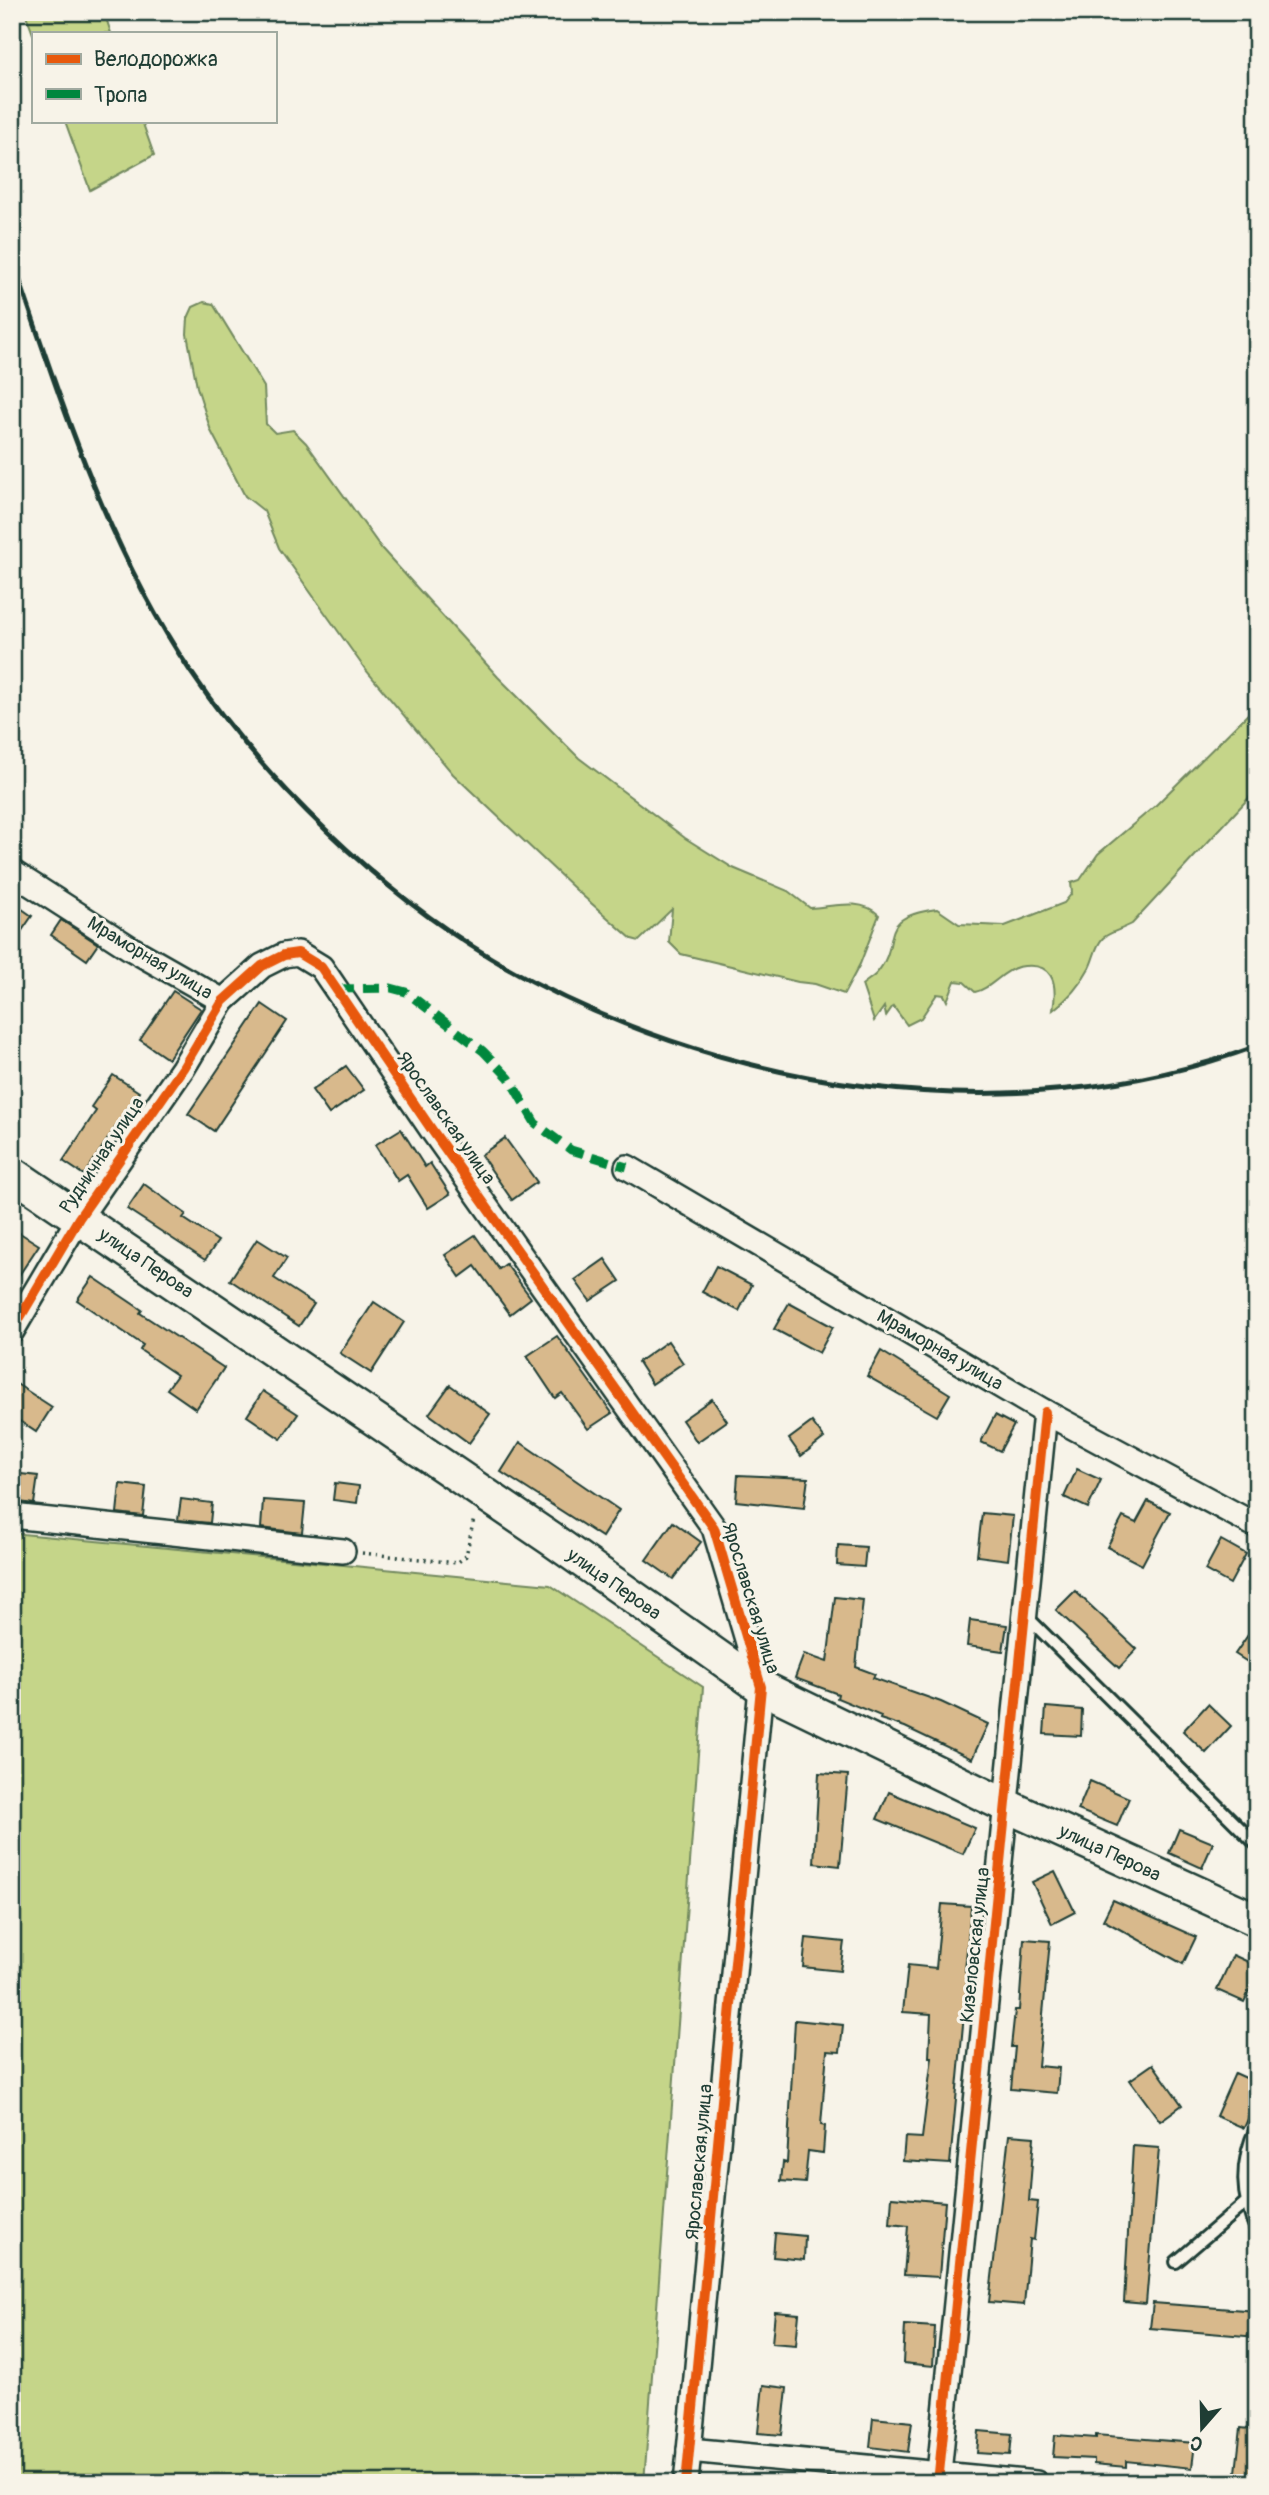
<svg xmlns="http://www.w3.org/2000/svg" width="1269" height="2495" viewBox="0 0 1269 2495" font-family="Pangolin,sans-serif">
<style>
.green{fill:#c5d589;stroke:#72895e;stroke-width:2}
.building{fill:#d8b98c;stroke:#1f3d34;stroke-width:2}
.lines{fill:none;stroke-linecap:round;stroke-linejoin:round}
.service-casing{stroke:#1f3d34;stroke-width:16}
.minor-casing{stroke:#1f3d34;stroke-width:28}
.secondary-casing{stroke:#1f3d34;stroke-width:37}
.path{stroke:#1f3d34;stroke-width:3.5;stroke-dasharray:2 5;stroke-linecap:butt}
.service{stroke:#f7f3e8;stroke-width:10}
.minor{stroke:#f7f3e8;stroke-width:23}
.secondary{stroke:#f7f3e8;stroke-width:32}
.rail{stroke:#1f3d34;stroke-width:5}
.quiet{stroke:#00873e;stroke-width:9;stroke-dasharray:18 9;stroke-linecap:butt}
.cycleway-casing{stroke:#f7f3e8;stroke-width:15}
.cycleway{stroke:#e8590c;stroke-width:10}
.labels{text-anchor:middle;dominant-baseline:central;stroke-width:6;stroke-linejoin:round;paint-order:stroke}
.street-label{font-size:19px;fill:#1f3d34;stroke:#f7f3e8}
</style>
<rect width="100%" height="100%" fill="#f7f3e8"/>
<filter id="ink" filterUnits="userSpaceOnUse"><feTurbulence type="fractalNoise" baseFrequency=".0143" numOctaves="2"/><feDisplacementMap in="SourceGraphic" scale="14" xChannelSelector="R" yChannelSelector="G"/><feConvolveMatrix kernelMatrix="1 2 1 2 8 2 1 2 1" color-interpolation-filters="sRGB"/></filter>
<g filter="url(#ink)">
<g class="green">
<path d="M25,12h79l7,21 -78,1z"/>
<path d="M65,121h77l12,34 -64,35z"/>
<path d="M204,302l9,2 51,83 2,37 9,9 18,-3 13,13 76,106 116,128 81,81 106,80 48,30 55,23 22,17c22,-1 50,-11 69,7l-19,49 -16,30 -29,-10 -17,-2 -117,-28 -12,-12 3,-33 -33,32 -7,-2 -57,-50 -122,-115 -88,-105 -86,-121 -15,-37 -19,-15 -34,-65 -14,-44 -10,-53 1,-16 5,-11z"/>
<path d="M1257,705v84l-125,135c-9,5 -22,8 -29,14 -8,8 -9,21 -14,30 -9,17 -21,31 -36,42 5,-28 0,-50 -35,-43 -16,4 -27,22 -43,25l-11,-10 -9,-1 -8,20 -3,-6 -7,-1 -16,24 -14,7 -14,-19 -7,10 -2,-9 -10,14 -12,-36c4,-4 10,-7 14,-11 29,-34 -4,-56 61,-65l22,15 46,2 59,-23 8,-10 -1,-10 9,-3 18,-26 57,-48z"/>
<path d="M12,1533l538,52 153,102 -59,796h-632z"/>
</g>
<g class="building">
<path d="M12,902l20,14 -20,29z"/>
<path d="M61,920l37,24 -11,16 -36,-25z"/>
<path d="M173,991l28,18 -33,50 -28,-19z"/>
<path d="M262,1004l25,17 -73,110 -26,-17z"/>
<path d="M346,1066l18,24 -35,24 -17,-24z"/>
<path d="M113,1075l26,17 -55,83 -21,-14 33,-50 -5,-4z"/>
<path d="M401,1129l24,38 5,-4 20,31 -22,14 -21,-33 -9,6 -23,-36z"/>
<path d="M505,1138l32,44 -25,18 -31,-45z"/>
<path d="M144,1184l42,30 -3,4 35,23 -13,19 -78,-51z"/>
<path d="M12,1228l27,17 -27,41z"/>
<path d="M475,1235l24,34 7,-5 25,34 -21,16 -35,-48 -15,11 -15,-22z"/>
<path d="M257,1239l30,19 -13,20 40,26 -15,22 -69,-46z"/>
<path d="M605,1259l15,22 -30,20 -15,-21z"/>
<path d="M716,1266l36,19 -13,26 -37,-19z"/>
<path d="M93,1277l49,33 -2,3 84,55 -28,41 -29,-20 10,-14 -37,-25 3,-5 -66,-45z"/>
<path d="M374,1302l30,20 -33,51 -31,-20z"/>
<path d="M789,1303l44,24 -14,26 -45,-24z"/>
<path d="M557,1336l55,77 -24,16 -26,-36 -7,5 -28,-42z"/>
<path d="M668,1341l15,22 -31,21 -14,-22z"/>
<path d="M881,1351l69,43 -13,22 -70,-40z"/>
<path d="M12,1381l40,26 -16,25 -24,-16z"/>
<path d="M450,1385l40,29 -21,29 -40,-29z"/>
<path d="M263,1391l35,23 -17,25 -34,-23z"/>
<path d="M712,1399l15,22 -30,21 -15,-22z"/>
<path d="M995,1415l19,10 -14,26 -19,-9z"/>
<path d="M812,1422l12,16 -23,18 -12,-17z"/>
<path d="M520,1442l99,68 -17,27 -101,-65z"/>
<path d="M1077,1469l24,11 -13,28 -24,-11z"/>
<path d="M12,1473l26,3 -4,28 -22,-3z"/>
<path d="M738,1475l70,3 -4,30 -68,-7z"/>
<path d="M335,1483l24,3 -2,17 -24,-3z"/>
<path d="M120,1484l26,3 -3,29 -26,-3z"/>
<path d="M181,1499l31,4 -2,20 -32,-3z"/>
<path d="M263,1500l42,3 -3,30 -41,-5z"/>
<path d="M1148,1501l22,11 -28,53 -35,-18 16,-30 13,6z"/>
<path d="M982,1513l31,3 -5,44 -31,-4z"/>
<path d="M673,1522l28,20 -28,37 -27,-19z"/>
<path d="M1221,1540l25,14 -16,30 -25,-14z"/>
<path d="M838,1545l28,2 -2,20 -27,-2z"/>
<path d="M1075,1591l62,58 -18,19 -63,-58z"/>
<path d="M835,1597l28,3 -7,67 19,7 -2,4 68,24 47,22 -16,35 -67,-32 -25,-8 1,-3 -44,-18 1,-4 -43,-16 9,-24 23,8z"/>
<path d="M970,1620l37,5 -4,26 -36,-5z"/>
<path d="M1257,1622v46l-22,-14z"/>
<path d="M1208,1704l23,22 -25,27 -23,-22z"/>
<path d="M1046,1707l36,3 -1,26 -37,-2z"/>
<path d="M819,1773l29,2 -8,91 -26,-3z"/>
<path d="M1090,1781l39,17 -12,28 -39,-16z"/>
<path d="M889,1792l86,36 -12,26 -86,-35z"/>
<path d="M1179,1829l34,14 -11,25 -33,-15z"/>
<path d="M1055,1871l20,41 -23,12 -20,-42z"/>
<path d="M1113,1900l83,37 -13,27 -80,-44z"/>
<path d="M942,1904l29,2 -6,65h3l-18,193 -47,-3 2,-24 17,1 10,-81h-3l2,-43 -28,-2 5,-47 28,3z"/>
<path d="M806,1938l38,4 -4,29 -37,-4z"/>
<path d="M1024,1939l26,2 -12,125 21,2 -2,25 -46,-4 4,-42h-4l4,-37h4z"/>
<path d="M1233,1955l24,11v10l-13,26 -27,-12z"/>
<path d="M795,2020l48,5 -3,27 -13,-1 -6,74 4,1 -2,27 -15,-2 -3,32 -24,-2 2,-19 4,1z"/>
<path d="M1153,2064l29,41 -22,16 -30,-41z"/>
<path d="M1235,2073l22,10v16l-13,29 -28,-12z"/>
<path d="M1009,2135l25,2 -5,64 9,1 -4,38 -4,-1 -6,66 -35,-3z"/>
<path d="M1133,2146l26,2 -13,156 -22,-2z"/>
<path d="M892,2197l53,5 -6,75 -35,-2 4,-49 -18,-2z"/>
<path d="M775,2233l30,3 -1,24 -31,-3z"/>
<path d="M1153,2303l104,8v26l-107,-9z"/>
<path d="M775,2312l24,2 -3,31 -24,-2z"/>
<path d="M905,2325l30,2 -2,39 -30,-3z"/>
<path d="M763,2385l24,3 -5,47 -24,-2z"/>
<path d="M873,2418l39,4 -4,30 -38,-5z"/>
<path d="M1241,2428l16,2v53l-22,-2z"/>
<path d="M979,2431l33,3 -2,21 -33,-2z"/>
<path d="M1055,2435l41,3v-3l99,8 -3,25 -66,-7v6l-32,-3v-5l-41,-2z"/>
</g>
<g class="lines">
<g class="service-casing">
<g id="service">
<path d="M1025,1615l232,230"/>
<path d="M1257,2126c-18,37 -16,70 0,106"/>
<path d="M1176,2262l68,-58"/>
</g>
</g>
<g class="minor-casing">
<g id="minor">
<path d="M12,872l118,76 93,53"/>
<path d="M627,1167l418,245 212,114"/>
<path d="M12,1331l67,-113 104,-150 40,-67 39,-35 22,-11 14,-2 23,14 111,163 282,398 47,159 -75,796"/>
<path d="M12,1516l331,35"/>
<path d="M689,2450l347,33"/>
<path d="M938,2483l107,-1071"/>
</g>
</g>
<g class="secondary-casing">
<path id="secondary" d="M12,1173l539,366 210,148 246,119 250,114"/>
</g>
<path class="path" d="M362,1553l95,10 9,-7 8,-38"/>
<use href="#service" class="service"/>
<use href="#minor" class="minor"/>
<use href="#secondary" class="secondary"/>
<path class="rail" d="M12,258c49,143 94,288 179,414 72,107 189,220 300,286 223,133 520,179 766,88"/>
<path class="quiet" d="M336,989l55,-1 15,4 77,59 26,27 26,45 36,27 56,17"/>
<g class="cycleway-casing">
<g id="cycleway">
<path d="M12,1331l67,-113 104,-150 40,-67 39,-35 22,-11 14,-2 23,14 111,163 282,398 47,159 -75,796"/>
<path d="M938,2483l107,-1071"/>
</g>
</g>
<use href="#cycleway" class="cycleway"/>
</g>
</g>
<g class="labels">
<g class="street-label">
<text transform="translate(150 958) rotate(31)">Мраморная улица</text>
<text transform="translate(446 1118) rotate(55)">Ярославская улица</text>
<text transform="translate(102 1155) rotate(-56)">Рудничная улица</text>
<text transform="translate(146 1263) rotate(34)">улица Перова</text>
<text transform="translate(940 1350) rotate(30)">Мраморная улица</text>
<text transform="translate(614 1584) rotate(35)">улица Перова</text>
<text transform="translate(751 1598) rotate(73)">Ярославская улица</text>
<text transform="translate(1110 1853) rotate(25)">улица Перова</text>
<text transform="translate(975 1945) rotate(-84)">Кизеловская улица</text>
<text transform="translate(699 2162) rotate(-85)">Ярославская улица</text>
</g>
</g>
<rect width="1269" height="2495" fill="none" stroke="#f7f3e8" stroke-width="42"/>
<rect x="21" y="21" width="1227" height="2453" fill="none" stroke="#1f3d34" stroke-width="2.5" filter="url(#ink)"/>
<rect x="32" y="32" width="245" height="91" fill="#f7f3e8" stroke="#a1aaa0" stroke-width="2"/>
<rect x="46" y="54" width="35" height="10" fill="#e8590c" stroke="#a1aaa0" stroke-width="2"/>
<text x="94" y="66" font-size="21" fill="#1f3d34">Велодорожка</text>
<rect x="46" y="89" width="35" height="10" fill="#00873e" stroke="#a1aaa0" stroke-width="2"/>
<text x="94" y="102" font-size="21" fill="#1f3d34">Тропа</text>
<g transform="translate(1202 2428) rotate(200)" stroke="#f7f3e8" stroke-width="5" paint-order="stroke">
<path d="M0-5L12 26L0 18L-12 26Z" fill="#1f3d34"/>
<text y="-10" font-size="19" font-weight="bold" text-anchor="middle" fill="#1f3d34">С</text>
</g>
</svg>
